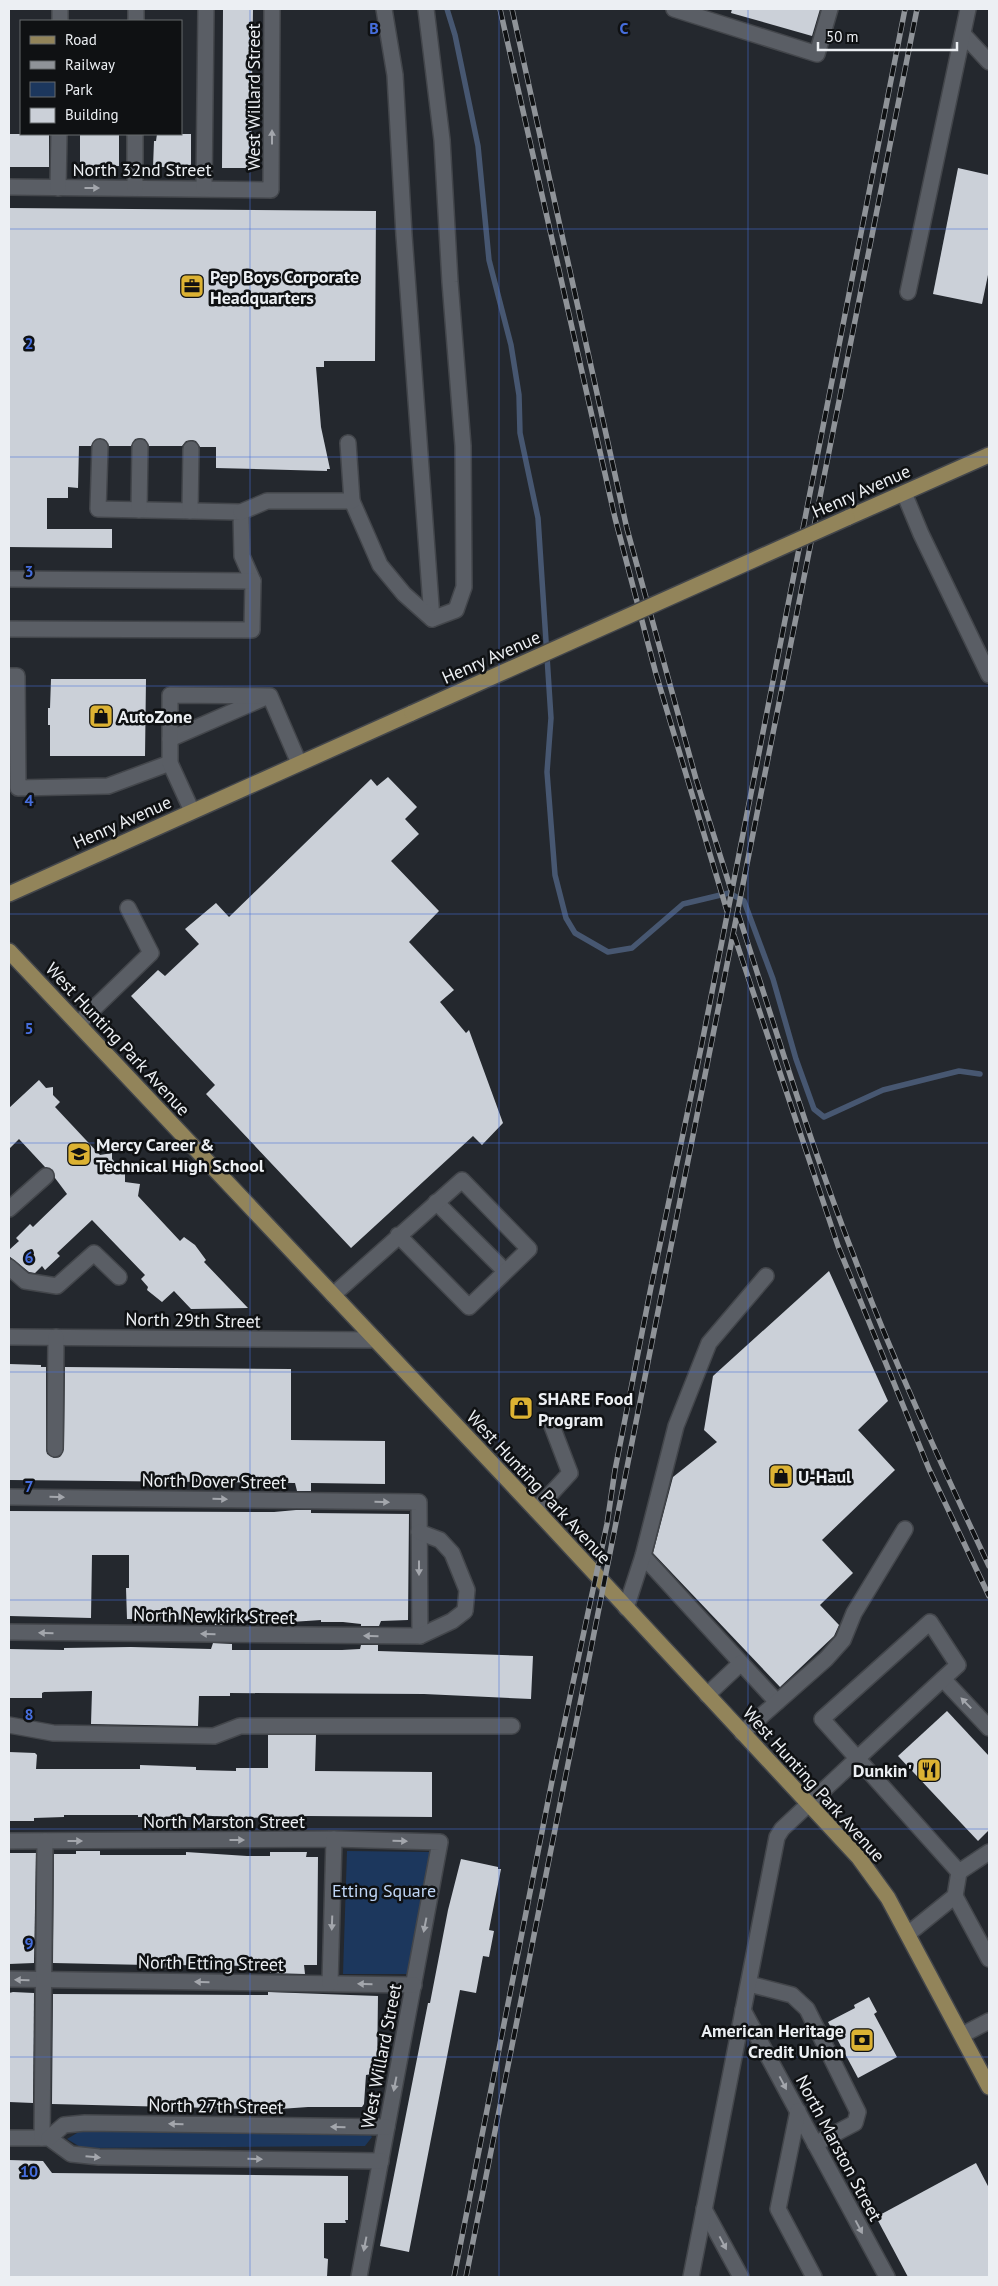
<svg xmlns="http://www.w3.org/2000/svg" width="998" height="2286" viewBox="0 0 998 2286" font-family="'PT Sans',sans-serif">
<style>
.green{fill:#1c375d}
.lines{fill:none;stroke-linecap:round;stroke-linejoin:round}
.stream{stroke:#475771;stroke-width:5.5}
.building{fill:#cbd0d8}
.minor-casing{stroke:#43464b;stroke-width:18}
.major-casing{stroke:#43464b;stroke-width:18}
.minor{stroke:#5a5e65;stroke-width:15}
.major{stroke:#92845a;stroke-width:15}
.rail-casing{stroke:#8f9398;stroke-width:5.5}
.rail{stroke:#0f1113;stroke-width:4;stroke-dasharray:11;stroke-linecap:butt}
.major-bridge-casing{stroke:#43464b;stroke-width:18;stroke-linecap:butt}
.major-bridge{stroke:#92845a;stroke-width:15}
.oneway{fill:#a3a6ac}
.grid{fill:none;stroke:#466edd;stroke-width:1;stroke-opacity:0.55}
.labels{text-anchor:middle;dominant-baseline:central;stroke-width:5;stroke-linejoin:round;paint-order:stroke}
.street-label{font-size:18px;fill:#eceff3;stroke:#0f1113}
.poi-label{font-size:18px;font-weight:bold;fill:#eceff3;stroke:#0f1113;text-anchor:start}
.park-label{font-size:18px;fill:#c0d6f6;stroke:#0f1113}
.grid-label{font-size:16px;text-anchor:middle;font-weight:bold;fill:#466edd;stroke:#0f1113;stroke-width:5;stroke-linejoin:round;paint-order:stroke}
</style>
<rect width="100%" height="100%" fill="#24282e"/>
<g class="green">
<path d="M347,1851l83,1 -21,122h-66z"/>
<path d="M82,2130h282l8,7 -7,9 -283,2 -15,-9z"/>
</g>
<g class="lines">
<path class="stream" d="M447,9l8,26 23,111 11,114 22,85 8,50 1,38 18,85 13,200 -4,54 8,103 11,43 9,15 33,19 24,-4 51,-44 46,-11 15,8 29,78 23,80 18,50 10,8 59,-27 76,-19 21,3"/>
</g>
<g class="building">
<path d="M223,9h30l-2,157h-2v2h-27z"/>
<path d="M732,9h88l-8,27 -81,-23z"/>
<rect x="9" y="134" width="40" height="33"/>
<rect x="80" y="134" width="39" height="32"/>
<path d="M157,134h34v33h-38l1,-26h2z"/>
<path d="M958,168l31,7v95l-7,34 -49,-10z"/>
<path d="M9,208l367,3 -1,150h-51v6h-8l5,60 9,42h-3v2l-111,-3v-21h-16l-4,-6 -4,-1 -6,1 -4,5h-33l-4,-7 -5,-1 -5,1 -4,7h-22l-5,-7h-8l-5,7h-12l-1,42 -10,-1v11h-21v31h65v19l-103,-1z"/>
<path d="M51,679h95l-1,77h-95v-31h-2v-17h2z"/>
<path d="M388,777l29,30 -12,12 14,15 -28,27 48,50 -30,31 45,48 -14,12 26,31 3,-3 34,93 -21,22 -9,-9 -122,112 -145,-154 9,-9 -84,-89 27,-26 7,6 34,-32 -14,-15 31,-26 13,14 142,-138 6,7z"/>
<path d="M39,1080l7,8 7,-1v8l7,7 -5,5 45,48 12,-2v6l13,14v9l15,2 -2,12 42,45 4,-4 11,8 11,15 -2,2 44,46 -57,1 -17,-18 -12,11 -15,-12 1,-3 -7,-8 4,-4 -53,-55 -35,33 3,3 -15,14 -3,-4 -7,7 -6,-1 -20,-16v-6l10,-9 -3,-3 14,-14 3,3 34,-33 -12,-16 -2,-8 -8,-3 -26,-28 -10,10v-41z"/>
<path d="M829,1271l59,130 -30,29 37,40 -73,70 31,33 -33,32 19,20 -5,11 -54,51 -127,-134 20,-76 44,-35 -13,-12 9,-54z"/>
<path d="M9,1364l32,1v2h5v82l1,5 7,4 6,-1 4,-8 1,-82 226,2v71l94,1v43l-74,-1v8h-14l-2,-8 -286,-3z"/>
<path d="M296,1510h15v3l98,1 -1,106 -27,1 -2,5h-18v-2l-18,-2h-22v-2l-30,2h-18v-2l-38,1v2l-3,2h-20v-5l-85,-1 -1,-31h3v-33h-37l-1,63 -82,-2v-105l265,1z"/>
<path d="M213,1643l19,1v6h110l18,-1 1,-4h17v6l155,5 -2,43 -107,-5 -194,-1v3h-31l-1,30 -107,-2 1,-33 -48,1 -2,1v5h-33v-49l55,1v-2l67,-1 80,2z"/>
<path d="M947,1711l42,45v74l-11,11 -80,-85z"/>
<path d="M268,1735h48l-1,36 117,1v45l-124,-1 -61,2 -51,-3v2h-10v3h-24v-3h-24v-2h-74v2l-30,1v3h-25v-69l26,1 2,2 -1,14h104v-4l56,2v3l40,1v-3h32z"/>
<path d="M76,1851h24v4h86v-3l61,4h23v-4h37l-1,5h12l-1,108h-13l1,9 -35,-1v-4l-13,-3 -85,-1v2l-18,1 -6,-3 -95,-2 1,-109h22z"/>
<path d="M9,1853h27l-2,110 -25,1z"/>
<path d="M461,1859l37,8v2h3l-12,61 5,1 -5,26 -6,-1 -7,37 -16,-3 -51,262 -29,-6 48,-243h2l18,-93z"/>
<path d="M13,1992l21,1 -1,110 -24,-1v-109z"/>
<path d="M268,1992l110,4 -1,77 -11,2 -2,29 -2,3h-54l-28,2v-2l-27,-1v3l-201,-5 1,-110 215,1z"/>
<path d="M869,1997l8,15 -3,2 23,43 -39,21 -30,-56 27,-14 -1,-3z"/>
<path d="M9,2160l34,1 9,12 296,3v44h-3l1,3h-22v35l4,1 -1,18h-318z"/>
<path d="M976,2163l13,25v89h-81l-32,-60z"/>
</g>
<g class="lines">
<g class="minor-casing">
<g id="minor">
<path d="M384,9l11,66 9,160 28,384"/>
<path d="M674,9l143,45 13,-45"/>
<path d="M60,21v-12"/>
<path d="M136,21v-12"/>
<path d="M963,34l26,28"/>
<path d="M9,187l262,3 1,-181"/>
<path d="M58,188l1,-54"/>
<path d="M135,188v-54"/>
<path d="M204,188l2,-179"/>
<path d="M908,292l60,-283"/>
<path d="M100,447l-2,62 143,3 1,44 11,25"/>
<path d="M904,493l17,41 68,141"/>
<path d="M352,501l28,64 24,29 28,25 24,-9 8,-23 -1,-141 -13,-164 -8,-142 -16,-131"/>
<path d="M139,510l1,-63"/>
<path d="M190,511l1,-62"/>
<path d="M241,512l26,-11h85l-4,-58"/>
<path d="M9,579l244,2 -1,49 -243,-1"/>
<path d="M9,676h8l1,112 90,-2 62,-23"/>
<path d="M170,739l94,-41"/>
<path d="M192,811l-22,-48v-68l100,1 29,67"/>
<path d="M78,1024l73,-71 -23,-45"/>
<path d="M436,1202l69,69"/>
<path d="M9,1209l37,-33"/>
<path d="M9,1267l16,14 32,5 37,-33 25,24"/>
<path d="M333,1295l129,-115 67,69 -60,58 -71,-72"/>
<path d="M9,1337l367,3"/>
<path d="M55,1449l1,-112"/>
<path d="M9,1497l410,5 1,134"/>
<path d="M536,1510l34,-37 -18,-47"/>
<path d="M643,1556l134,146"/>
<path d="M626,1608l17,-52 33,-130 33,-83 57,-67"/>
<path d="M9,1632l411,4 32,-15 13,-10 2,-21 -15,-37 -12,-13 -21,-8"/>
<path d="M943,1679l46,49"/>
<path d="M707,1695l34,-32"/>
<path d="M9,1725l44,8 161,3 26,-10h272"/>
<path d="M742,1733l84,-74 17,-19 11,-27 51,-84"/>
<path d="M9,1841l325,-2 106,3 -81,435"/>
<path d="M955,1896l34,63"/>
<path d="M908,1934l47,-38 4,-24"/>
<path d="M9,1979l405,6"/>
<path d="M330,1983l4,-144"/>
<path d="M749,1984l43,11 15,14 51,103 -3,11 -40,21"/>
<path d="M743,2010l144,267"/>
<path d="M962,2035l27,-14"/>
<path d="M798,2111l-20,98 36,68"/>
<path d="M9,2138h40l22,16 28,3 282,4"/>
<path d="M42,2138l3,-297"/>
<path d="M49,2138l15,-13 21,-2 302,4"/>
<path d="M704,2209l37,68"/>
<path d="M691,2277l86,-440 5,-8c59,-55 117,-110 176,-164l-28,-43 -108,97 137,153 30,-20"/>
</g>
</g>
<g class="major-casing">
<g id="major">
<path d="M847,518l142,-63"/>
<path d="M9,894l403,-181"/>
<path d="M9,951l527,559 323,348 29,40 101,189"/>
</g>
</g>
<use href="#minor" class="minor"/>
<use href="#major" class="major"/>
<g class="rail-casing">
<g id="rail">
<path d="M500,9l115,509 41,156 71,237"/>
<path d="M512,9l115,520 69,250 35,111"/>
<path d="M738,913c37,114 72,230 115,341 40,106 88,210 136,312"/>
<path d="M734,935l104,311 91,223 60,127"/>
<path d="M454,2277l98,-496 55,-257 8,-54 36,-183 50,-239 204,-1039"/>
<path d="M466,2277l451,-2268"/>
</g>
</g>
<use href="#rail" class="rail"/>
<g class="major-bridge-casing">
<path id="major-bridge" d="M412,713l435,-195"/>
</g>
<use href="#major-bridge" class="major-bridge"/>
</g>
<defs><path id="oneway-solid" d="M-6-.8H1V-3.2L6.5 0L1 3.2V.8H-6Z" transform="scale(1.25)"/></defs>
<g class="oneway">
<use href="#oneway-solid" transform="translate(272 137) rotate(-90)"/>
<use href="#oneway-solid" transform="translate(92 188)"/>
<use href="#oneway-solid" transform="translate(57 1497) rotate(1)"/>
<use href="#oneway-solid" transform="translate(220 1499) rotate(1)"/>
<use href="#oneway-solid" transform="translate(382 1502) rotate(1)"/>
<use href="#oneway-solid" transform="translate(419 1568) rotate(90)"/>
<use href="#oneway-solid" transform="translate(46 1633) rotate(-179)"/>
<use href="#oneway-solid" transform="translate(208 1634) rotate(-179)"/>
<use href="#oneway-solid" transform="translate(371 1636) rotate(-179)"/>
<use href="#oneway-solid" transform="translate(966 1703) rotate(-134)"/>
<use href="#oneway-solid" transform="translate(237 1840)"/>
<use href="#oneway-solid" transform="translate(75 1841)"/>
<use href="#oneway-solid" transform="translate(400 1841) rotate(2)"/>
<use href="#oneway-solid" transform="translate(332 1923) rotate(92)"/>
<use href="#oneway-solid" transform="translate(425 1925) rotate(101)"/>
<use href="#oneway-solid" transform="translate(22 1980) rotate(-179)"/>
<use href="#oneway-solid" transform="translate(202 1982) rotate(-179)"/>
<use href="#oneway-solid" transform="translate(365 1984) rotate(-179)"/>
<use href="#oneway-solid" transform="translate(783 2083) rotate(62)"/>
<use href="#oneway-solid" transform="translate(395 2084) rotate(101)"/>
<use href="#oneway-solid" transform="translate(176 2124) rotate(-179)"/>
<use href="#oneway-solid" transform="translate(338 2127) rotate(-179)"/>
<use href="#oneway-solid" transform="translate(93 2157) rotate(5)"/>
<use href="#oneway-solid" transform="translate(255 2159) rotate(1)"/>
<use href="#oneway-solid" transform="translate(859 2227) rotate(62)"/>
<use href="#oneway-solid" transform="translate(723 2243) rotate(62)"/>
<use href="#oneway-solid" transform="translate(365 2244) rotate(101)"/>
</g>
<path class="grid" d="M250,9v2268M499,9v2268M748,9v2268M9,229h980M9,457h980M9,686h980M9,914h980M9,1143h980M9,1372h980M9,1600h980M9,1829h980M9,2057h980"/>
<defs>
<g id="office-square" transform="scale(1.25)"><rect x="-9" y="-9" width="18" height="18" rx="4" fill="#dcb233" stroke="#0f1113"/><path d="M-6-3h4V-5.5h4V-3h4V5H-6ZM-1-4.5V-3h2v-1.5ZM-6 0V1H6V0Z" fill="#111"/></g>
<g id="shop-square" transform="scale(1.25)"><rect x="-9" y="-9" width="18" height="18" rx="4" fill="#dcb233" stroke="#0f1113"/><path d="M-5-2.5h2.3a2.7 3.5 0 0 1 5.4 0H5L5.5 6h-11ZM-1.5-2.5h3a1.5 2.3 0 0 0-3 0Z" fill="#111"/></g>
<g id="school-square" transform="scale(1.25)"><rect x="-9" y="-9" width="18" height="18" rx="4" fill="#dcb233" stroke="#0f1113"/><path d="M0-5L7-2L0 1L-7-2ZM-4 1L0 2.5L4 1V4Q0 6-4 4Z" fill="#111"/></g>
<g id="restaurant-square" transform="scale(1.25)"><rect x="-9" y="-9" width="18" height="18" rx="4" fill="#dcb233" stroke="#0f1113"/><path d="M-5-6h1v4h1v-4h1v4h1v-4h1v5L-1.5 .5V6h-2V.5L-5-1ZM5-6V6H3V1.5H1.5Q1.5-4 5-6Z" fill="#111"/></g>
<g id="bank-square" transform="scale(1.25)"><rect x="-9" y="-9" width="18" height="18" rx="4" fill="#dcb233" stroke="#0f1113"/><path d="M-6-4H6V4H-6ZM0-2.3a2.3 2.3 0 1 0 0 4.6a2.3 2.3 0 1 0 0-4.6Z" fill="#111"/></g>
</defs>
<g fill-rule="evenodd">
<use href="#office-square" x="192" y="286"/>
<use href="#shop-square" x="101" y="716"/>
<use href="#school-square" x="79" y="1154"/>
<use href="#shop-square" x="521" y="1408"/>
<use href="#shop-square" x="781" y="1476"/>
<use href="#restaurant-square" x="929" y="1770"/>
<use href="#bank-square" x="862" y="2040"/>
</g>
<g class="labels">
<g class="street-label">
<text transform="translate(253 97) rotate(-90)">West Willard Street</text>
<text x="142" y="169">North 32nd Street</text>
<text transform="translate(861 491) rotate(-24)">Henry Avenue</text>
<text transform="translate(491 657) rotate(-24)">Henry Avenue</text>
<text transform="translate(122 822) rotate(-24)">Henry Avenue</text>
<text transform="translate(118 1039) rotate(47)">West Hunting Park Avenue</text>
<text transform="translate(193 1320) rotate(1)">North 29th Street</text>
<text transform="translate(214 1481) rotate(1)">North Dover Street</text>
<text transform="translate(539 1487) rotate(47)">West Hunting Park Avenue</text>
<text transform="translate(214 1616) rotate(1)">North Newkirk Street</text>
<text transform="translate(814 1784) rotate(48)">West Hunting Park Avenue</text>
<text x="224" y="1821">North Marston Street</text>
<text transform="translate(211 1963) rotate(1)">North Etting Street</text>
<text transform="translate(381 2056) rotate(-79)">West Willard Street</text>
<text transform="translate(216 2106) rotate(1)">North 27th Street</text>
<text transform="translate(839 2148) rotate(62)">North Marston Street</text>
</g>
<g class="poi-label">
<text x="210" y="276">Pep Boys Corporate<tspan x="210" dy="21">Headquarters</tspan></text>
<text x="118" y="716">AutoZone</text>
<text x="96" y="1144">Mercy Career &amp;<tspan x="96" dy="21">Technical High School</tspan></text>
<text x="538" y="1398">SHARE Food<tspan x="538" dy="21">Program</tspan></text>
<text x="798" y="1476">U-Haul</text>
<text x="912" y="1770" text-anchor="end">Dunkin'</text>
<text x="844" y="2030" text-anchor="end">American Heritage<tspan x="844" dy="21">Credit Union</tspan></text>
</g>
<g class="park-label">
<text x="384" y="1890">Etting Square</text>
</g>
</g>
<g class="grid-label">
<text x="374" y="34">B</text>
<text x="624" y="34">C</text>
<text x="29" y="349">2</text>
<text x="29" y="577">3</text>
<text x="29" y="806">4</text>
<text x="29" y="1034">5</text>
<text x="29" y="1263">6</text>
<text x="29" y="1492">7</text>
<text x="29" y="1720">8</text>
<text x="29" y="1949">9</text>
<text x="29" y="2177">10</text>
</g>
<rect width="998" height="2286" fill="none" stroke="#eceff3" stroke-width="20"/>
<rect x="20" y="20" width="162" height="115" fill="#0f1113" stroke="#676a6d"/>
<rect x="30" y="36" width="25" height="8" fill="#92845a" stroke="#676a6d"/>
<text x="65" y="45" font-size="15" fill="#eceff3">Road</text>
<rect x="30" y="61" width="25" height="8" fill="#8f9398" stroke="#676a6d"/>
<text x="65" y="70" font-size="15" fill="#eceff3">Railway</text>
<rect x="30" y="82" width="25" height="15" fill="#1c375d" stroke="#676a6d"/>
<text x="65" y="95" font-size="15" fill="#eceff3">Park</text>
<rect x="30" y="108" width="25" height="15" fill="#cbd0d8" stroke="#676a6d"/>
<text x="65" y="120" font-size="15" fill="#eceff3">Building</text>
<path d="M818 42v8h139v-8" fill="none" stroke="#eceff3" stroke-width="2.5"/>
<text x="826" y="42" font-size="15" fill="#eceff3" stroke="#0f1113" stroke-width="4" paint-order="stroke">50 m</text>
</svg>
